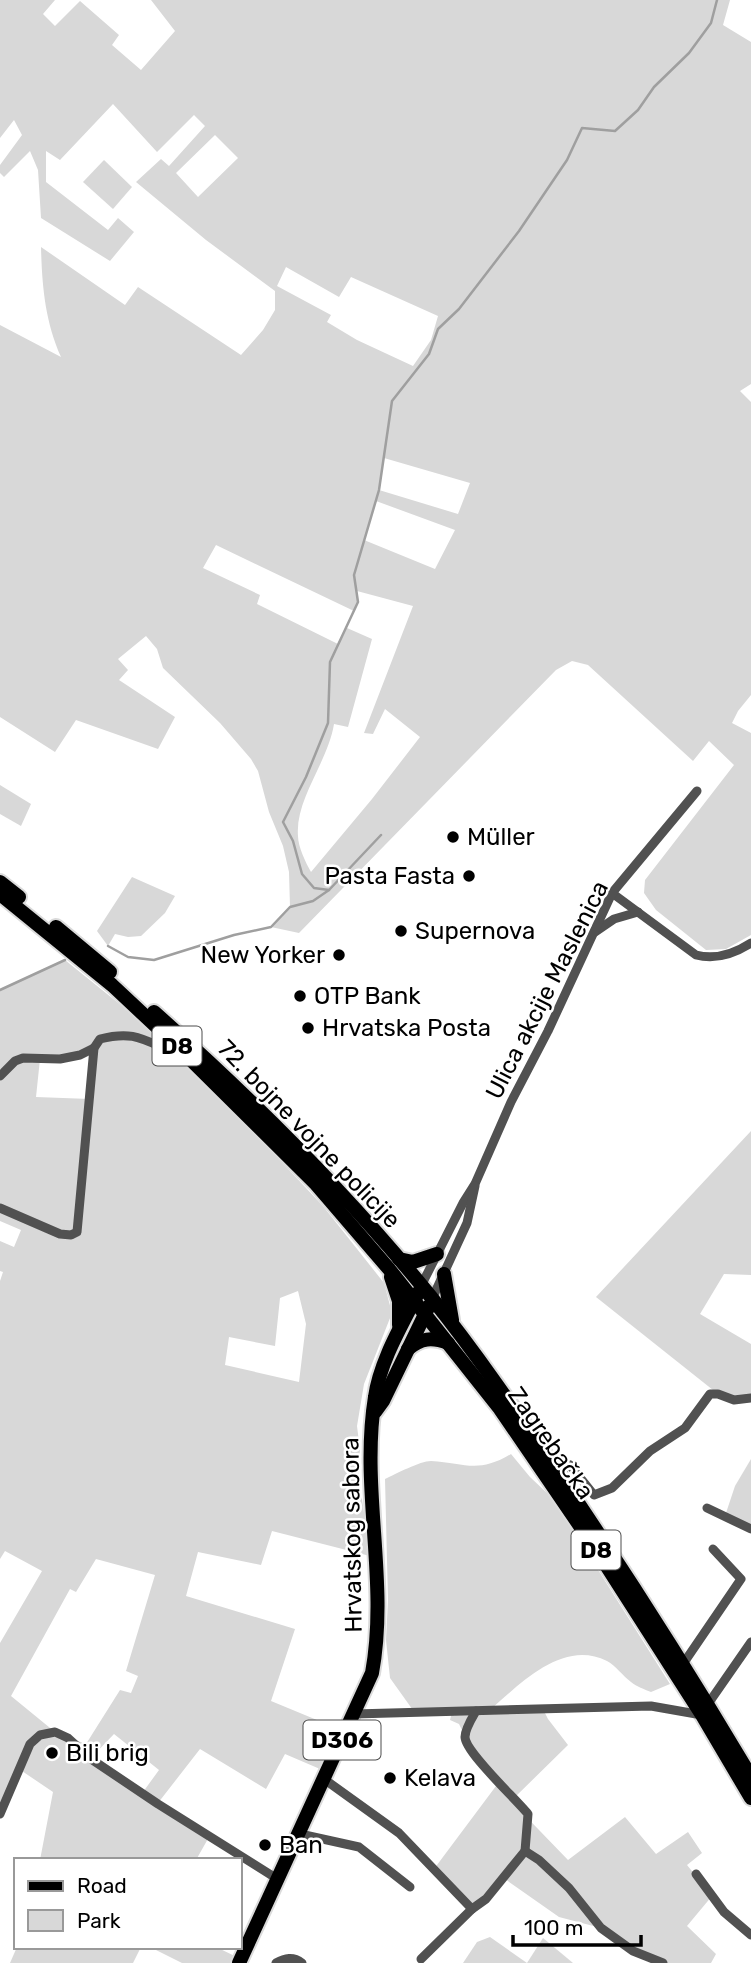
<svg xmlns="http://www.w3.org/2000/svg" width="751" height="1963" viewBox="0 0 751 1963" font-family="Rubik,sans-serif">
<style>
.green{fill:#d8d8d8;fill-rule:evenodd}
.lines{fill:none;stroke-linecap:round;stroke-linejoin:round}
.stream{stroke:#9f9f9f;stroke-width:2.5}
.primary-casing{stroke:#dbdbdb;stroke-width:18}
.street{stroke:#515151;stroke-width:9}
.primary{stroke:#000;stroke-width:14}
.poi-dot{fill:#000;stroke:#fff;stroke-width:2.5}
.labels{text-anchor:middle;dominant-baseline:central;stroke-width:5;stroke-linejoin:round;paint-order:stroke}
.shield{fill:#fff;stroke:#4c4c4c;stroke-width:2}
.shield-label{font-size:23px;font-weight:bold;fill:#000}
.poi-label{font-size:24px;fill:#000;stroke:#fff;text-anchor:start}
.street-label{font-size:24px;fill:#000;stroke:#fff}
</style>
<rect width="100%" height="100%" fill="#fff"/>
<g class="green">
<path d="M0,0h55l-12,14 12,12 25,-25 39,34 -7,10 29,25 34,-39 -24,-31h579l-7,25 28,17v342l-11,7 11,11v293l-13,16 -6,12 19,10v202l-25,14 -20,1 -50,-40 -12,-17 1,-13 89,-115 -25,-24 -16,20 -105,-96 -16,-4 -16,9 -257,263 -28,-6 19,-20 -1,-35 -6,-26 -14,-34 -11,-41 -7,-12 -31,-36 -57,-55 -6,-19 -11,-13 -28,23 10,11 -9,10 56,37 -17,32 -82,-29 -21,32 -55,-35v-392l61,32c-16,-36 -19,-71 -20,-110l84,58 13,-18 103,68 22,-25 12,-20v-19l-69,-51 -70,-58 25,-23 8,7 36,-40 -11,-11 -37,37 -44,-48 -53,56 -14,-9v31l62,48 10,-12 16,14 -24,29 -69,-43 -3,-48 -8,-19 -26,26 -4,-4v-8l22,-30 -8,-15 -14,18zM215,135l23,23 -40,39 -22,-24zM286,267l53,30 12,-20 87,39 -7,24 -18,26 -56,-26 -30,-18 4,-7 -54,-29zM384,458l86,25 -12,31 -79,-24zM376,501l79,29 -20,39 -71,-29zM216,545l138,66 4,-9 -1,-11 56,15 -49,127 9,1 12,-25 35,28 -48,62 -61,73c-5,-9 -13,-25 -13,-36 -3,-37 30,-74 36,-112l14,3 24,-88 -25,-11 -9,16 -81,-40 3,-9 -57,-27z"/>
<path d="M104,160l28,27 -19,22 -30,-27z"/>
<path d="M0,785l31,19 -10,22 -21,-12z"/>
<path d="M132,877l43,19 -10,17 -24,23 -13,1 -13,-3 -7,12 -11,-15z"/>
<path d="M65,960l88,71 71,70 99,105 61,77 8,30 -28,71 -7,42 3,24 -2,20 12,86 -98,-25 -11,34 -63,-13 -12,44 109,33 -24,72 75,31 -19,40 -42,-18 -19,35 -66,-40 -42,54 51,34 -13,23h-156l13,-68 -34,-23 -19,44v-170l42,-72 -37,-20 -5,8v-278l3,-9 -3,-1v-30l14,6 7,-17 -21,-9v-145l5,-7h-5v-79zM94,1049l-4,50 -54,-2 4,-38zM298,1291l8,33 -7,58 -74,-17 4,-28 46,9 5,-48zM96,1559l59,16 -29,96 12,5 -7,17 -11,-3 -34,54 -31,-12 -44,-36 59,-107 6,3zM114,1734l45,36 -16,22 -52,-34z"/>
<path d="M751,1131v144l-27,-1 -24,40 51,30v54l-33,-4 -122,-97z"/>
<path d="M511,1454l19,23 17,16 31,45 92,146 -19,8c-7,-3 -14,-5 -20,-10 -8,-6 -15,-16 -24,-21 -44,-22 -86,22 -117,49l53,-1 5,10 20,26 -57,56 57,59 57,-43 31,37 32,-22 14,21 -15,12 25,31 -25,30 29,28 -5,9h-48l-62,-35 -42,-11 -57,-40 -30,32 -38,-40 65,-87 -25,-27 -15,-31 -9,-4 2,-8 -37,1 -25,-35 -4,-38 2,-40 -3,-121c11,-5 35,-18 46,-18 34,2 47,13 80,-7z"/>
<path d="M751,1459v70l-26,-13 10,-30z"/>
<path d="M490,1937l37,26h-64l14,-21z"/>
<path d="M543,1938l30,25h-46z"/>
<path d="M17,1947h124l-8,16h-123z"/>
<path d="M150,1947h66l25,12 -2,4h-57z"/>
</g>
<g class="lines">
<g class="stream">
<path d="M329,890l-15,-2 -12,-14 -9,-33 -10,-19 23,-45 22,-54 2,-61 28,-60 -4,-27 25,-85 13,-89 37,-47 9,-25 21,-20 60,-78 48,-71 15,-32 33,3 23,-21 16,-23 35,-34 22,-30 6,-23"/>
<path d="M108,946l20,11 26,3 80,-25 37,-8 19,-20 23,-6 16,-11 52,-55"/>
<path d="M0,990l65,-30"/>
</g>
<g class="primary-casing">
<g id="primary">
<path d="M0,882l19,15"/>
<path d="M0,894l112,91 64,60 139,138 74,86 111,140 37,54 60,88 105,164 49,83"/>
<path d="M56,927l54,45"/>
<path d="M154,1012c99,88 193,181 277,285 45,56 86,116 127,176 67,99 132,201 193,304"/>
<path d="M399,1259l14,3 24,-8"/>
<path d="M444,1274l8,46"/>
<path d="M391,1277l8,24v24"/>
<path d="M408,1349c13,-11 24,-12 40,-6"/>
<path d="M375,1412l8,-11 46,-95"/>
<path d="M239,1963l133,-290c17,-92 -12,-184 3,-276 5,-36 27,-72 43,-104"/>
</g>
</g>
<g class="street">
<path d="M612,893l84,62c19,5 38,-1 55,-12"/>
<path d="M595,932l19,-13 24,-7"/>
<path d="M0,1076l15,-15 8,-3 37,1 20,-4 14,-7"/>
<path d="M0,1208l60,26 11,1 6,-3 17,-184 6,-9c31,-8 41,-1 68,11l8,-5"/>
<path d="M421,1286l42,-83 12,-19 36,-82 37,-71 64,-138 85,-102"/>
<path d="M432,1299l35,-76 8,-37"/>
<path d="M557,1472l13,-7 24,30 18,-7 38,-37 35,-23 25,-34h8l16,6 17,-2"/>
<path d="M707,1508l44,21"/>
<path d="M683,1664l58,-85 -28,-30"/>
<path d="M708,1704l43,-62"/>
<path d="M476,1711c-4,7 -11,18 -11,26 0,15 51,62 63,77l-3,37"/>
<path d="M354,1714l297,-8 51,9"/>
<path d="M324,1779l75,54 73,76 14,-10 39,-48 14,9 30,28 32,40 32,23 30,12"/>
<path d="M0,1814l30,-70 10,-9 15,-3 13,6 23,21 67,45 121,76"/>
<path d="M300,1834l59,13 51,40"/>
<path d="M696,1874l28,38 27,23"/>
<path d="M421,1959l51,-50"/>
<path d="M276,1963c9,-5 17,-7 26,0"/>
</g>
<use href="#primary" class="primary"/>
</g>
<g class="poi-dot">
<circle cx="453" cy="837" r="7"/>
<circle cx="469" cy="876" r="7"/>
<circle cx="401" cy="931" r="7"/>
<circle cx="339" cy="955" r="7"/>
<circle cx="300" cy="996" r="7"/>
<circle cx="308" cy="1028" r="7"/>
<circle cx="52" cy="1753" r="7"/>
<circle cx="390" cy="1778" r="7"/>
<circle cx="265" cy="1845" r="7"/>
</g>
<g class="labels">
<g class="shield">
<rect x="152.5" y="1026.5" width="49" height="39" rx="5"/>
<rect x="571.5" y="1530.5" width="49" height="39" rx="5"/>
<rect x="303.5" y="1720.5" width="77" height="39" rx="5"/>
</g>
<g class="shield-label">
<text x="177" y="1046">D8</text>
<text x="596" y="1550">D8</text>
<text x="342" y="1740">D306</text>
</g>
<g class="poi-label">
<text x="467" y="837">Müller</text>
<text x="455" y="876" text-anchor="end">Pasta Fasta</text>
<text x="415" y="931">Supernova</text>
<text x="325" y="955" text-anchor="end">New Yorker</text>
<text x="314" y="996">OTP Bank</text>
<text x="322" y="1028">Hrvatska Posta</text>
<text x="66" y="1753">Bili brig</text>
<text x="404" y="1778">Kelava</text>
<text x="279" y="1845">Ban</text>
</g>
<g class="street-label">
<text transform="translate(547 990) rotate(-63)">Ulica akcije Maslenica</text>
<text transform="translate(309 1134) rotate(46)">72. bojne vojne policije</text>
<text transform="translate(551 1443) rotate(55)">Zagrebačka</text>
<text transform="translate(352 1535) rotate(-91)">Hrvatskog sabora</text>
</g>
</g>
<rect x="14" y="1858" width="228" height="91" fill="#ffffff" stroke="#999999" stroke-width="2"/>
<rect x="28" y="1881" width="35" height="10" fill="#000000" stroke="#999999" stroke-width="2"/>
<text x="77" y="1893" font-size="21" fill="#000000">Road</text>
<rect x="28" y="1910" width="35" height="21" fill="#d8d8d8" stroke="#999999" stroke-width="2"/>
<text x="77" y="1928" font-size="21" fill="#000000">Park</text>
<path d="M513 1935v10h128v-10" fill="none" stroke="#000000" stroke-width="3.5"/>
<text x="524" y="1935" font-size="21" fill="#000000" stroke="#ffffff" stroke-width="5" paint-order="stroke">100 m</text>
</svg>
